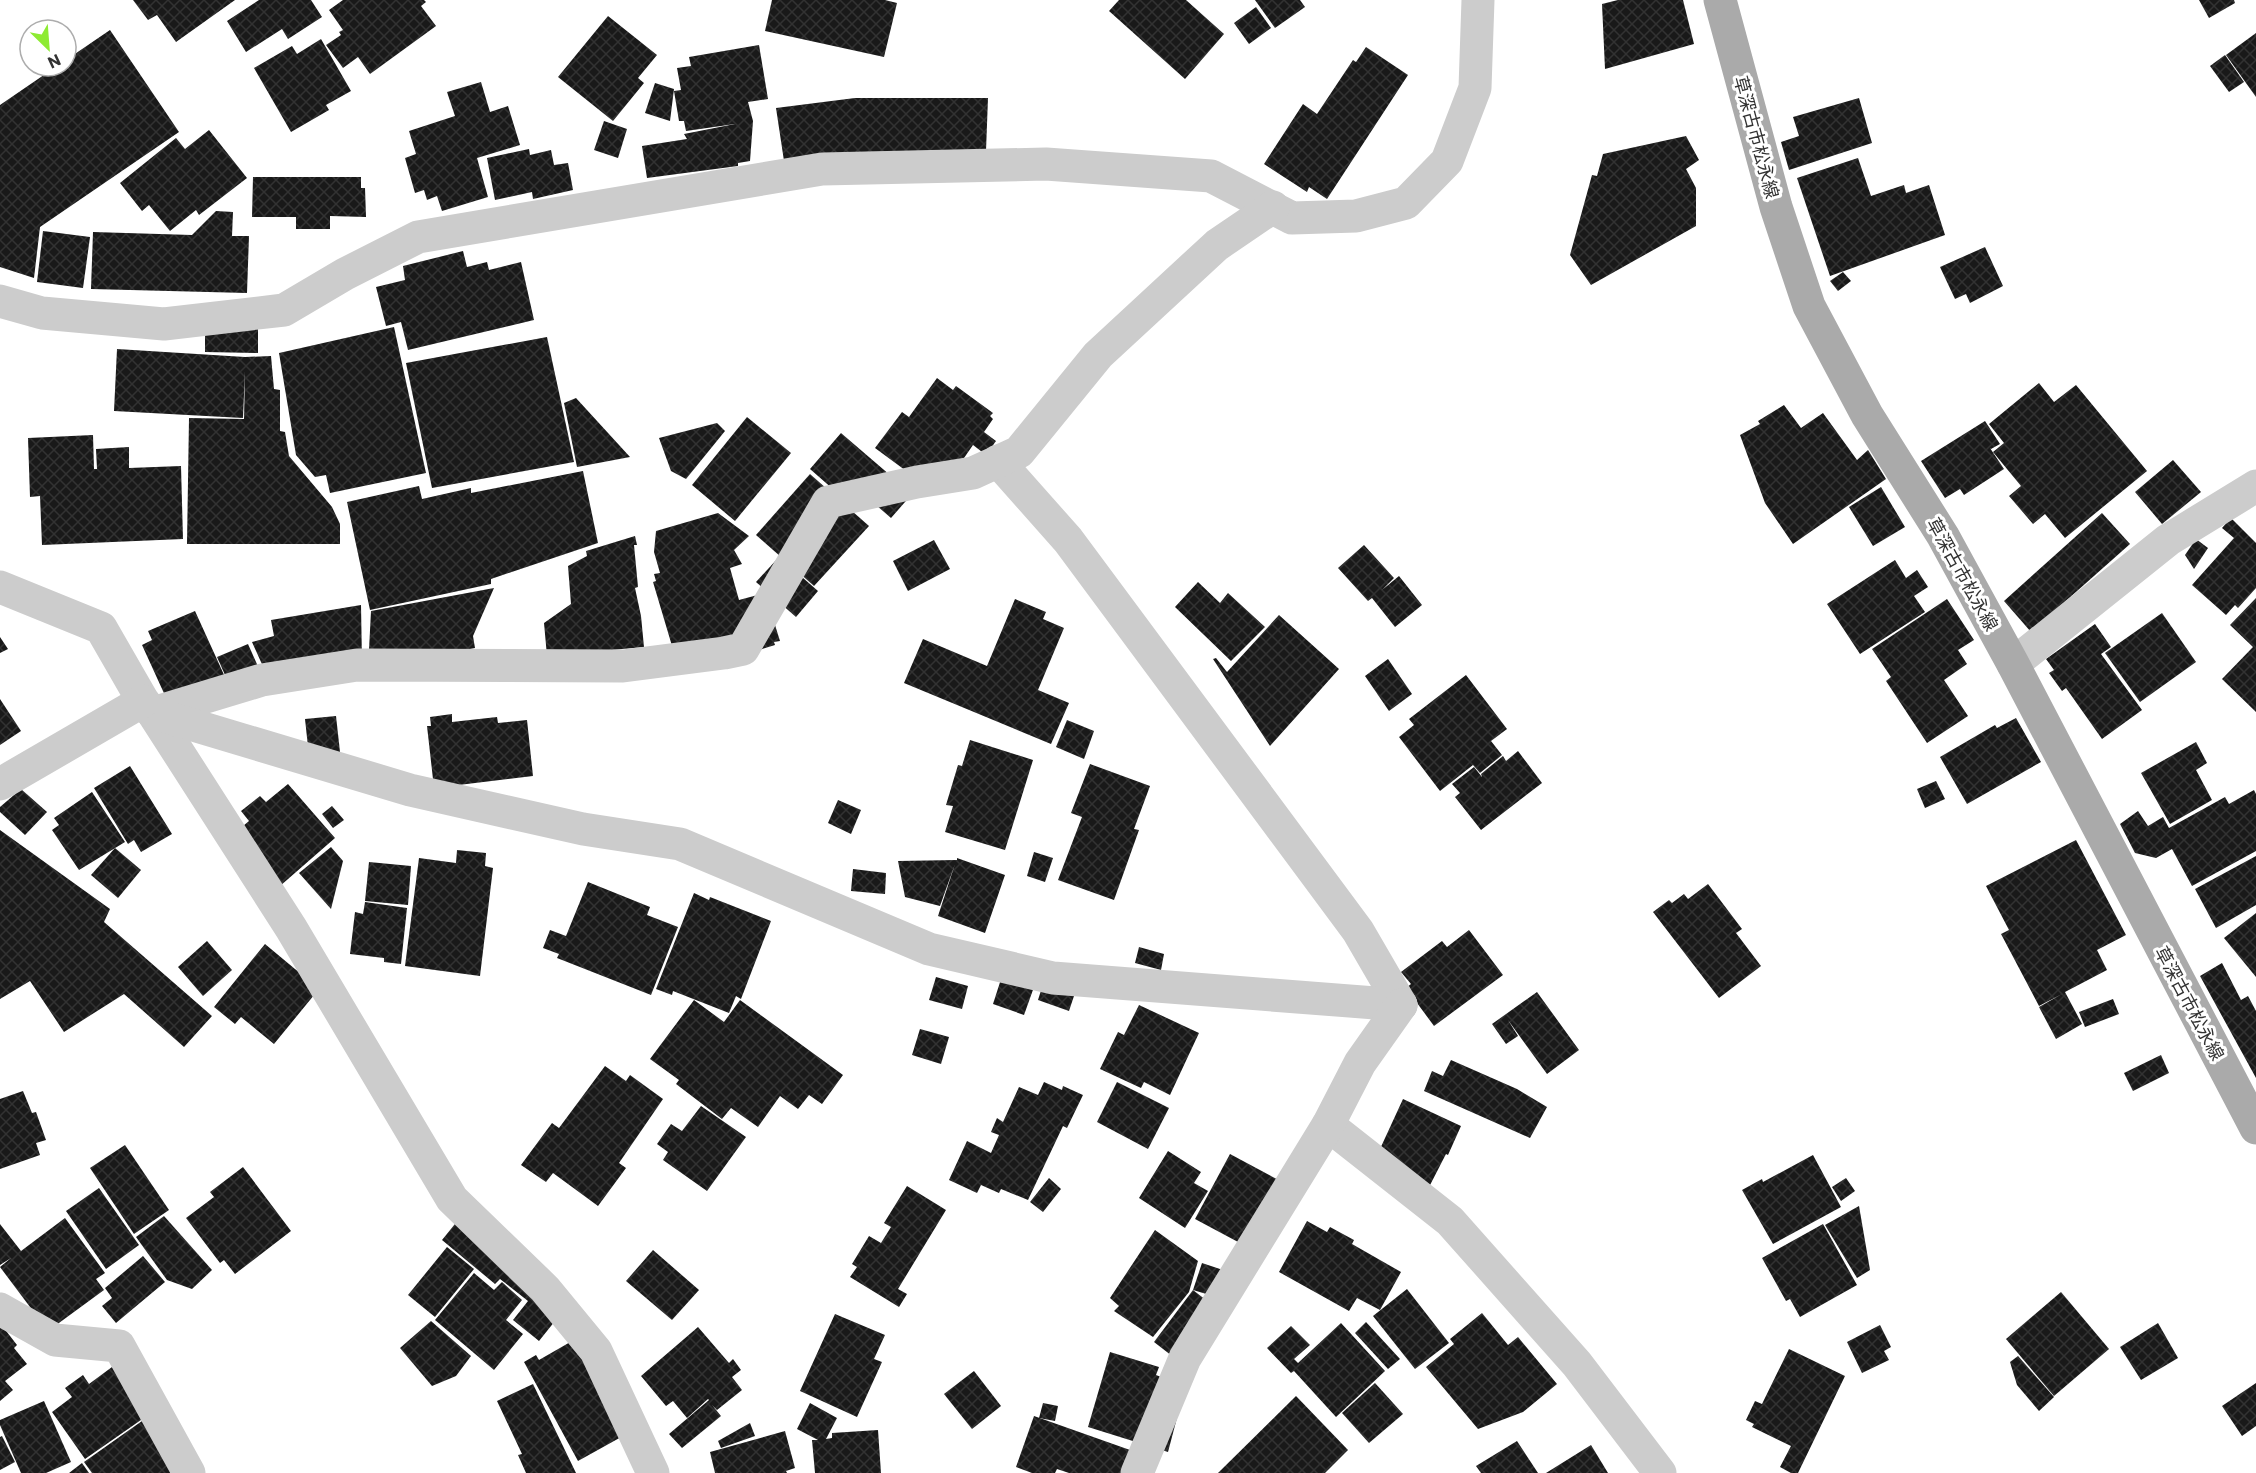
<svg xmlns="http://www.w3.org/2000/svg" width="2256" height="1473" viewBox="0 0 2256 1473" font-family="Commissioner,'Noto Sans JP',sans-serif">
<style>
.building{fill:url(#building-cross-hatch)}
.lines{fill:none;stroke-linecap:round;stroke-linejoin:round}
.minor{stroke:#ccc;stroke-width:33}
.major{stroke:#aaa;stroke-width:33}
.labels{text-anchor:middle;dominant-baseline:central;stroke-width:6;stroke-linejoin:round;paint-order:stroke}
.street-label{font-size:18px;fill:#323232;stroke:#fff}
</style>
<defs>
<pattern id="building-cross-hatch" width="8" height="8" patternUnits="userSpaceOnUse" patternTransform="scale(1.5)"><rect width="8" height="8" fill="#191919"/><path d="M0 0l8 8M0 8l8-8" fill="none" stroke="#323232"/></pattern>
</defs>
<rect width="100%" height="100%" fill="#fff"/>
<g class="building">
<path d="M133,0h102l-59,42 -19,-27 -9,5z"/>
<path d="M259,0h52l11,17 -34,22 -6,-10 -36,23 -19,-31z"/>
<path d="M343,0h81l2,2 -5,4 15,20 -66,48 -12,-17 -15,11 -17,-23 15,-10 -2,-3 4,-2 -14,-20z"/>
<path d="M772,0h113l12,3 -13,54 -119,-26z"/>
<path d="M1119,0h67l38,34 -39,45 -76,-68z"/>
<path d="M1255,0h45l5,7 -30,21z"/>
<path d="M1618,0h65l11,44 -89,25 -3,-65z"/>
<path d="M2199,0h35l1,3 -26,15z"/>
<path d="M1256,7l15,21 -22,16 -15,-21z"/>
<path d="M608,16l49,39 -19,23 6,5 -31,38 -55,-44z"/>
<path d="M110,30l69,102 -139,95 -6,51 -34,-11v-162l57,-39h9v-6z"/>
<path d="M2256,33v64l-30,-42z"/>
<path d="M321,39l30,52 -25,14 3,5 -38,22 -37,-64 38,-22 5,8z"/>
<path d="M759,45l9,54 -20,3 5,19 -3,40 -12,2v3l-91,12 -5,-32 45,-7 -3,-5 51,-10 -49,7 -2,-10h-5l-5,-30 7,-1 -4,-22 14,-2 -2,-9z"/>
<path d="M1366,47l42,28 -81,124 -18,-12 -2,5 -43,-28 39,-60 14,10 36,-54 3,2z"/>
<path d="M2225,55l19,27 -15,10 -19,-26z"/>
<path d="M481,82l9,30 18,-6 12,39 -43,13 11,39 -46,14 -5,-15 -10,4 -3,-10 -9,3 -10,-35 11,-4 -7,-23 46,-15 -8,-24z"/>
<path d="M655,83l19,6 -4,32 -25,-8z"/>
<path d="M855,98h133l-2,53 -122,1 -80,9 -8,-53z"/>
<path d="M1859,98l13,45 -83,27 -8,-28 18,-6 -6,-19z"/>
<path d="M604,121l23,8 -9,29 -24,-8z"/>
<path d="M209,130l38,48 -48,37 -3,-5 -26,21 -21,-26 -7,6 -22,-28 56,-45 9,11z"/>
<path d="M1686,136l13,24 -13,9 10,19v38l-105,59 -21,-30 22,-80 5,1 6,-22z"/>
<path d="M529,149l1,6 21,-5 3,15 14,-2 5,27 -40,9 -1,-7 -37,8 -8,-42z"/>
<path d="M1858,158l13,38 33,-11 2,8 23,-8 16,50 -115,41 -33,-98z"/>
<path d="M253,177h108v11h4l1,29 -36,-1v13h-34v-12h-44z"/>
<path d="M216,211l17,1 -1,24h17l-2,57 -156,-4 2,-57 99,3z"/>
<path d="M43,231l47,6 -7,51 -46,-6z"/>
<path d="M1985,247l18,39 -33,17 -4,-9 -11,5 -15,-32z"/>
<path d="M463,251l4,16 20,-5 2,8 32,-8 13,58 -126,30 -7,-28 -15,4 -10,-39 29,-7 -2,-14z"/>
<path d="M1843,272l8,9 -13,10 -8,-10z"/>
<path d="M205,327h53v26l-53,-1z"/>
<path d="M394,327l32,146 -96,20 -4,-18 -11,2 -19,-22 -17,-102z"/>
<path d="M547,337l27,125 -142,26 -26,-125z"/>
<path d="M117,349l128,8 26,-1 3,33 6,1v41l5,1 4,24 43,51 8,17v20h-153l2,-126 55,1 1,-48 -2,47 -129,-7z"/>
<path d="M937,378l16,12 3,-4 37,27 -3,3 3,3 -9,13 12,9 -10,14 -13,-10 -18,26 -23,19 -57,-42 27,-36 7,5z"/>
<path d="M2039,383l15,19 22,-17 71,86 -82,67 -20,-24 -12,10 -24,-28 12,-10 -28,-34 11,-9 -15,-19z"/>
<path d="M576,398l54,59 -53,10 -13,-64z"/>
<path d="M1784,405l17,23 22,-15 34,47 11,-10 18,29 -93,65 -28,-41 -25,-68 20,-11 -2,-3z"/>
<path d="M747,417l44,36 -56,68 -43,-36z"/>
<path d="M1985,421l15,23 -9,5 -1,-1 14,21 -40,26 -4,-6 -15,9 -24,-37z"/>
<path d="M717,423l8,8 -39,48 -15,-8 -12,-33z"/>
<path d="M841,433l71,61 -21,24 -22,-19 -11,12 -48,-42z"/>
<path d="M93,435l1,34h3l-1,-20 33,-2v21l52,-2 2,73 -141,6 -2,-49 -10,1 -2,-59z"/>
<path d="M2173,460l28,32 -39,32 -27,-32z"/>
<path d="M583,471l15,72 -107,36v5l-121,26 -23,-108 72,-16 3,13 49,-11v5z"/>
<path d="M810,474l59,52 -55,60 -58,-51z"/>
<path d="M1881,487l24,40 -32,19 -24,-39z"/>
<path d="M718,513l31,23 -15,14 8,14 -12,4 9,32 26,-7 15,48 -6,1 1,3 -38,12 -62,-1 -22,-74 3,-1 -2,-7 6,-1 -6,-21 2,-21z"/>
<path d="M2102,513l28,31 -99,88 -27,-31z"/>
<path d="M2231,518l25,25v45l-18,20 -3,-3 -9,10 -34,-30 42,-47 -12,-10z"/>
<path d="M635,536l2,9h-3l4,42 -3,1 6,28 3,31 -97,9 -3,-33 27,-19 -3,-38 19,-10 -1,-5z"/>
<path d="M2196,539l12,9 -14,21 -9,-14z"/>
<path d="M934,540l16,29 -42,22 -15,-30z"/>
<path d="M1364,545l30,33 -12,12 17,-14 23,29 -27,22 -23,-29 -4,3 -30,-33z"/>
<path d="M779,557l39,34 -22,26 -40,-35z"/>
<path d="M1895,560l11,18 11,-8 11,17 -14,9 11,16 -65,42 -33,-50z"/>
<path d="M1198,582l22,21 8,-10 37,34 -34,34 -56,-54z"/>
<path d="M494,588l-21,48 2,12 -107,21 3,-58z"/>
<path d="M2256,598v114l-34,-33 31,-32 -23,-22z"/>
<path d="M1015,599l31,13 -3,7 21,9 -26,62 31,13 -18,41 -147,-61 19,-44 64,27z"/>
<path d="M1947,599l27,41 -16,10 9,14 -23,16 24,36 -41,27 -41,-62 5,-4 -19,-28z"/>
<path d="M361,605l1,57 -92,20 -18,-40 22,-6 -3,-16z"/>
<path d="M195,611l40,88 -57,25 -36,-79 10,-5 -4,-9z"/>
<path d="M2162,613l34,49 -56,40 -35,-49z"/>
<path d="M1279,615l60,54 -69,77 -57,-87 3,-1 11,14z"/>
<path d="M2095,624l16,23 -10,7 41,56 -40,29 -36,-51 -4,3 -13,-18 5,-3 -8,-11z"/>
<path d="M0,637l8,12 -8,4z"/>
<path d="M248,644l20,45 -31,13 -20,-45z"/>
<path d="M1388,659l24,35 -23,17 -24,-35z"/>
<path d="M1466,675l41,54 -16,12 11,14 -22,18 -7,-8 -33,26 -41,-54 15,-12 -5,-6z"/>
<path d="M0,699l21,32 -21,14z"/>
<path d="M452,714v8l45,-5 1,6 29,-3 6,56 -99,12 -7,-62h4l-1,-9z"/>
<path d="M336,716l4,36 -31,4 -4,-37z"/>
<path d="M2016,718l25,44 -74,42 -27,-47 55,-32 2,3z"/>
<path d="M1067,720l27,11 -10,28 -28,-12z"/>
<path d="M970,740l63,20 -28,90 -60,-18 8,-26 -7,-1 12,-40 4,1z"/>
<path d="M2196,742l11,21 -11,7 16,30 -42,24 -29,-51z"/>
<path d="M1518,751l24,32 -61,47 -26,-33 5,-4 -8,-9 22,-17 8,10 -1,-3 22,-18 3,5z"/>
<path d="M1090,764l60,22 -16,43 5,1 -25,70 -56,-20 24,-63 -11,-4z"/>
<path d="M130,766l42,68 -31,18 -7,-12 -6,4 -34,-56z"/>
<path d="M1936,781l9,18 -20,9 -8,-19z"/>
<path d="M288,784l47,54 -63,55 -47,-52 24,-20 -8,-10 19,-15 6,6z"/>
<path d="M21,789l26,23 -22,23 -25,-23v-5z"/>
<path d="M2254,790l2,4v57l-64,35 -20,-37 -16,9 -21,-5 -15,-29 18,-13 10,15 15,-9 6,11 56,-31 4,7z"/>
<path d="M92,792l33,50 -46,28 -27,-40 7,-5 -5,-7z"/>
<path d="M838,800l23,10 -10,24 -23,-11z"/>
<path d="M332,806l12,14 -11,8 -11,-14z"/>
<path d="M0,830l110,79 -6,13 108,94 -28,31 -60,-53 -60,38 -34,-51 -30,18z"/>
<path d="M2076,840l50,95 -29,15 10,20 -42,22 17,32 -26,15 -17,-32 23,-13 -23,12 -38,-72 8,-4 -23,-44z"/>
<path d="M331,847l12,14 -12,48 -32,-36z"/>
<path d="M115,848l26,22 -23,28 -27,-23z"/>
<path d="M457,850l29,3 -1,13 8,2 -13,108 -75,-10 14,-108 37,5z"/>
<path d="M1034,852l19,6 -8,24 -18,-6z"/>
<path d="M2256,856v49l-40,23 -21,-39z"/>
<path d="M957,858l48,17 -20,58 -47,-17 17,-52 -15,42 -35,-9 -7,-36 59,-1z"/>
<path d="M369,862l42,4 -3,39 -43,-4z"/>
<path d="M853,869l33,4 -1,21 -34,-3z"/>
<path d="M588,882l62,25 -3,8 31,12 -27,68 -94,-37 2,-4 -16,-6 7,-18 16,6z"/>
<path d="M1708,884l34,45 -6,4 25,33 -42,32 -66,-86 16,-12 3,3 12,-9 4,5z"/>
<path d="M694,893l15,7 1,-3 61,24 -30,78 -5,-3 -7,17 -56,-22 -1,4 -16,-6z"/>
<path d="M365,902l42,6 -6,56 -17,-2v-4l-34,-4 5,-42 8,2z"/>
<path d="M2256,913v64l-32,-39z"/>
<path d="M1469,930l34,45 -69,51 -28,-38 5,-4 -10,-12 41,-31 5,6z"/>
<path d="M207,941l25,29 -29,26 -25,-29z"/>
<path d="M265,944l54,45 -45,55 -33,-27 -6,7 -21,-17z"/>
<path d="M1139,947l25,7 -3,16 -26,-7z"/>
<path d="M2222,963l19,37 7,-4 8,15v67l-56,-102z"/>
<path d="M1002,976l32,11 -10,28 -31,-11z"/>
<path d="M936,977l32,9 -6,23 -33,-9z"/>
<path d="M1043,984l31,12 -5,15 -31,-11z"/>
<path d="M1537,992l42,58 -32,24 -39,-54 10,16 -12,8 -14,-20z"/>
<path d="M2113,999l6,15 -34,13 -6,-15z"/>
<path d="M694,1000l30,22 16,-22 103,75 -21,29 -13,-9 -11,14 -18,-13 -22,31 -27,-19 -9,11 -46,-35 3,-4 -29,-21z"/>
<path d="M1139,1005l60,28 -29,62 -26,-13 -3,6 -41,-19 18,-37 6,3z"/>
<path d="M920,1029l29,8 -8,27 -29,-9z"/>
<path d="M2161,1055l8,18 -36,18 -9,-18z"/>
<path d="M1451,1060l66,29 30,18 -17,31 -106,-47 8,-20 11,5z"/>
<path d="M605,1066l21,15 4,-6 33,24 -44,64 7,5 -28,38 -45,-33 -7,9 -25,-17 31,-42 7,5z"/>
<path d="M1044,1082l18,8 1,-4 20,9 -16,33 -4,-2 -35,74 -27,-11 -2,4 -18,-8 -4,8 -28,-13 18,-39 24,12 8,-18 -8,-3 6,-14 6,4 16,-35 19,8z"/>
<path d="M1117,1082l52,26 -21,41 -51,-27z"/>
<path d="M23,1091l9,22 4,-1 10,28 -10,3 4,12 -40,14v-70z"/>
<path d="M1403,1099l58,27 -13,29 -2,-1 -18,35 -54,-27z"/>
<path d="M701,1106l45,31 -39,54 -44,-31 5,-8 -11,-8 14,-20 11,7z"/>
<path d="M125,1145l44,65 -35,24 -44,-66z"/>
<path d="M1168,1151l33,21 -7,11 14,8 -23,37 -46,-30z"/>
<path d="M1230,1154l58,31 -35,65 -58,-31z"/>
<path d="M1813,1155l28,52 -68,37 -31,-54 20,-11 1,3z"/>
<path d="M243,1167l48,64 -56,43 -11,-14 -4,3 -34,-45 28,-21 -4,-5z"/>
<path d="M1049,1178l12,11 -18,23 -13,-10z"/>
<path d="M1846,1178l9,13 -14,10 -9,-14z"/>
<path d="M907,1186l39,24 -48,79 9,5 -8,13 -49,-30 7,-10 -5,-3 17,-28 12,7 10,-16 -7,-4z"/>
<path d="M99,1188l40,57 -33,24 -40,-58z"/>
<path d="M1859,1206l11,64 -13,8 -32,-53z"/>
<path d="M463,1214l108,87 -32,40 -26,-21 15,-19 -28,-22 -5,5 -53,-44z"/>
<path d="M164,1216l48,54 -20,19 -25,-9 -31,-43z"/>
<path d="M65,1218l40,55 -9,6 8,11 -56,41 -48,-64 11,-9 -11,7v-41l21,27z"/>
<path d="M1307,1221l20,11 3,-5 24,13 -2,4 49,28 -21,38 -23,-12 -8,13 -70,-39z"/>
<path d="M1823,1224l34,61 -57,32 -10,-18 -4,2 -24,-43z"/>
<path d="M1155,1230l43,31 -9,31 -36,45 -39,-26 5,-5 -9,-8z"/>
<path d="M447,1247l27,22 -39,48 -27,-22z"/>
<path d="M653,1250l46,40 -27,30 -46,-39z"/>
<path d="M143,1256l22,26 -49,41 -14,-17 10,-8 -7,-10z"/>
<path d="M1202,1263l39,13 -8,26 -40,-12z"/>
<path d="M474,1273l20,17 8,-8 20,18 -16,20 17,14 -29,36 -59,-50z"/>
<path d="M1407,1289l42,54 -34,26 -42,-53z"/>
<path d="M1193,1290l31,24 -39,52 -31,-24z"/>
<path d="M2061,1292l48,57 -55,47 -48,-57z"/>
<path d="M1482,1313l26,32 10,-8 39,47 -34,28 -45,17 -52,-62 28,-23 -4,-5z"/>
<path d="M835,1314l50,21 -11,24 8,3 -25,55 -57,-26z"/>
<path d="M431,1321l40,35 -15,20 -24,10 -32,-38z"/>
<path d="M1366,1322l34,37 -12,10 -33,-36z"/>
<path d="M0,1323l17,22 -3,3 13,16 -22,17 8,9 -13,11z"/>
<path d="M1341,1323l44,48 -49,46 -42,-46 -3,2 -24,-25 24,-22 19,19 -16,14 4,4z"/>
<path d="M2158,1323l20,35 -37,22 -21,-33z"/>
<path d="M1880,1325l11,22 -7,4 5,9 -27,13 -15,-31z"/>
<path d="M698,1327l31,36 4,-4 8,11 -9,7 10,13 -25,20 -5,-5 9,11 -39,32 -13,-14 40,-34 -1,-1 -21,19 -14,-17 -7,5 -25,-30z"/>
<path d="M579,1337l53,94 -54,30 -54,-99 12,-7 3,5z"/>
<path d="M1789,1349l56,27 -47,97h-7l-11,-6 11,-21 -39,-19 2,-3 -8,-4 9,-19 7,3z"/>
<path d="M1110,1352l49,15 -3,8 13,5 9,34 -10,38 -80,-25z"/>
<path d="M2018,1356l36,41 -15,14 -22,-26 -7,-23z"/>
<path d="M112,1367l39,46 -66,46 -33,-47 20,-15 -7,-9 18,-13 6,9z"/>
<path d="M974,1371l27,35 -29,23 -28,-35z"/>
<path d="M1375,1383l28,31 -34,29 -27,-30z"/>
<path d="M2256,1383v43l-14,10 -20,-30z"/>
<path d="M533,1384l43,89h-50l-8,-18 4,-1 -25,-53z"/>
<path d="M1296,1396l52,54 -23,23h-107z"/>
<path d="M44,1401l27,61 -25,11h-25l-21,-48v-5z"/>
<path d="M810,1403l27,15 -11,21 6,-1v-5l46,-3 3,43h-66l-3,-33h6l-21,-11z"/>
<path d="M1043,1403l15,3 -3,15 -16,-3z"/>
<path d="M1034,1416l96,34 -7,23h-54l-12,-4 -2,4h-23l-16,-6z"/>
<path d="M142,1421l38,52h-88l-8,-11z"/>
<path d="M750,1423l5,13 -34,12 -3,-7z"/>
<path d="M785,1431l10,37 -9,3 1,2h-72l-5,-21z"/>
<path d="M2,1436l13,26 -15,8v-33z"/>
<path d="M1517,1441l21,32h-57l-5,-7z"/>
<path d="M1591,1445l17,28h-62z"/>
<path d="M82,1463l7,10h-20z"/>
</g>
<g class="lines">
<g class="minor">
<path d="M0,301l42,12 122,11 120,-14 61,-36 73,-37 404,-68 224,-5 165,12 81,42 64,-2 50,-13 41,-42 28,-73 3,-88"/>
<path d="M998,461l70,79 290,391 43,74"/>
<path d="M0,587l101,41 42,73 10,12 138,215 161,271 93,90 51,62 57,122"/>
<path d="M2013,664l155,-124 88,-54"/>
<path d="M153,713l109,-33 95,-15 266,1 101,-13 19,-4 85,-147 89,-20 56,-9 46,-21 79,-97 119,-110 56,-38"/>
<path d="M153,713l257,77 173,39 97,15 249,105 124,29 348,27"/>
<path d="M0,784l143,-83"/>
<path d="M1328,1125l122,96 127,143 83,109"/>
<path d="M0,1309l55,31 64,6 70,127"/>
<path d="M1137,1473l48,-115 143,-233 32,-62 41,-58"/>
</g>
<path class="major" d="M1720,0l56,207 33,99 58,109 76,121 70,128 243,464"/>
</g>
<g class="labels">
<g class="street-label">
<text transform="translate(1757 137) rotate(75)">草深古市松永線</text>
<text transform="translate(1963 574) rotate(61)">草深古市松永線</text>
<text transform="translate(2190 1003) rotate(62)">草深古市松永線</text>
</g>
</g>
<g transform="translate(48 48) rotate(155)"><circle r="28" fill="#ffffff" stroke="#adadad" stroke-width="1.5"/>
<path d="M0-4.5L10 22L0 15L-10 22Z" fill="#8eeb33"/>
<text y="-9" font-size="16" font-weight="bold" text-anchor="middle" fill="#323232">N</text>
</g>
</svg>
